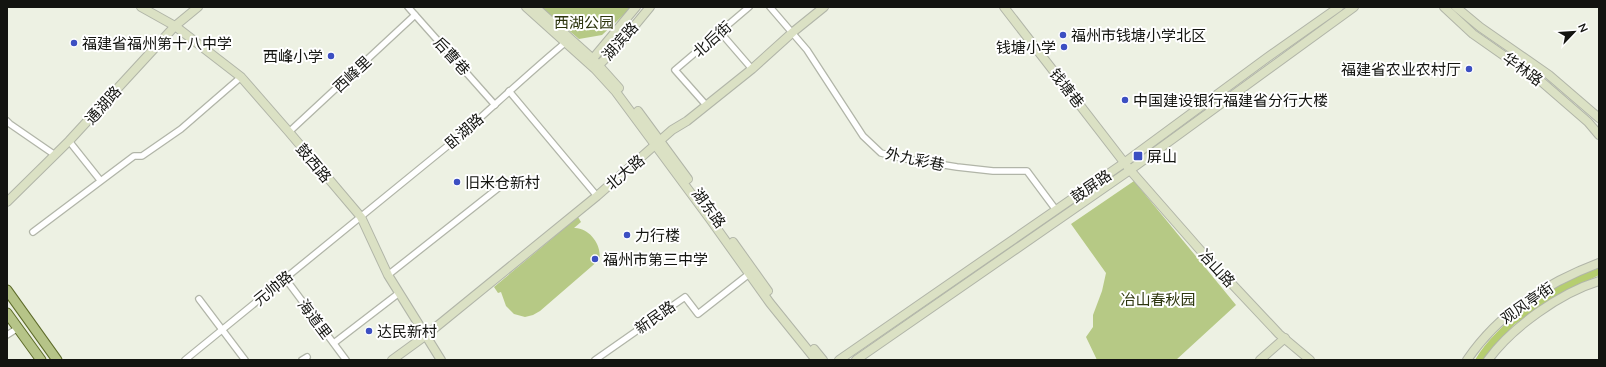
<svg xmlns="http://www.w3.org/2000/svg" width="1606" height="367" viewBox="0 0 1606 367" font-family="Mulish,'Noto Sans SC',sans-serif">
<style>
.green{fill:#b6c985}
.water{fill:#b6ce70}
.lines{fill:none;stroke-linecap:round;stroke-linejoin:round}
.street-casing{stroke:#b1b5a8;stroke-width:8}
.secondary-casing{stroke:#b1b5a8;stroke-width:10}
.primary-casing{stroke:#5e6c2b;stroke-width:11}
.street{stroke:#fff;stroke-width:5.5}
.secondary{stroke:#dbe1c4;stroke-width:8}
.primary{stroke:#b6c488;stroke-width:9}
.poi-dot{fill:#3c4fc2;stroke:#fff;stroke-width:1.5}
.labels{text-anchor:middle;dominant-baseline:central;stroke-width:4;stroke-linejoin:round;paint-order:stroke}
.park-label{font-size:15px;fill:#2c350d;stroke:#fff}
.poi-label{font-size:15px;fill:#131410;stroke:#fff;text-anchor:start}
.street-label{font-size:15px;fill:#131410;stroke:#fff}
</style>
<rect width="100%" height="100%" fill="#edf1e3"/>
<g class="green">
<path d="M541,7h91l-30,28 -23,4z"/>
<path d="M1134,181l102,124 -60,55h-79l-11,-23 7,-10v-12l9,-24 4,-18 -35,-49z"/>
<path d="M578,217l3,5 -7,6c15,-1 29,18 25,32l-59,51 -7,4 -8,2 -11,-3 -8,-8 -5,-14 -3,1 -4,-6z"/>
</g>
<path class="water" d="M1599,268v7l-43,22 -41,27 -19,20 -12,16h-9c24,-40 80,-78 124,-92z"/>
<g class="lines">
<g class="street-casing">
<g id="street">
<path d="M408,7l87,98"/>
<path d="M770,7l37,43 56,86 18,17 19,5 57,9 36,4h34l29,39"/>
<path d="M720,32l32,37"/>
<path d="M509,91l88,105"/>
<path d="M706,105l-31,-35 74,-63"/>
<path d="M7,121l3,3 45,31"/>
<path d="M289,132l126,-117"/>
<path d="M69,141l31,39"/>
<path d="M33,232l101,-76h8l39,-27 60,-52"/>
<path d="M388,275l114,-90"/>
<path d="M285,278l61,82"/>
<path d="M199,299l46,61"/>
<path d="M7,335l11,-7"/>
<path d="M334,343l65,-50"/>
<path d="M185,360l276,-225c35,-31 69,-63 105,-93"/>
<path d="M302,360l5,-3"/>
<path d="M595,360l90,-63 13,17 51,-40"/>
</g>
</g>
<g class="secondary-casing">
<g id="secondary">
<path d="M141,7l34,19 66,51 48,55 72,85 27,58 53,85"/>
<path d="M526,7l69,62 21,23 94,127 60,84 46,57"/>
<path d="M535,7l58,52 26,29"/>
<path d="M1004,7l126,163 71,81 78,83 31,26"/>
<path d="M1444,7l29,27 70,49 45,39 11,13"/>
<path d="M1456,7l24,20 69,48 50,43"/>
<path d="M590,62l46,-55"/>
<path d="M596,68l21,-21 33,-40"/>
<path d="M638,111l50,68"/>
<path d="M7,202l62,-61 106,-115 23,-19"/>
<path d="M733,242l35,49"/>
<path d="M814,349l9,11"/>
<path d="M392,360l33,-24 172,-140 75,-66 15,-9 65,-52 41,-37 31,-25"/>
<path d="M839,360l285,-197 144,-106 71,-50"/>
<path d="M856,360l274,-190 224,-163"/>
<path d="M1260,360l25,-22"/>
<path d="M1467,360c32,-47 79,-77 132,-97"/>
<path d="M1488,360c24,-33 72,-67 111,-79"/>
</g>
</g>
<g class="primary-casing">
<g id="primary">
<path d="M7,290l50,70"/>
<path d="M7,313l34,47"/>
</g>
</g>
<use href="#street" class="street"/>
<use href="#secondary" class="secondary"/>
<use href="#primary" class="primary"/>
</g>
<g class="poi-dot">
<circle cx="1063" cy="35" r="4"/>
<circle cx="74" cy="43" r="4"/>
<circle cx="1064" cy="47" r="4"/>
<circle cx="331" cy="56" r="4"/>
<circle cx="1469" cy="69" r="4"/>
<circle cx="1125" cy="100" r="4"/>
<rect x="1133" y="151" width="10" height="10" rx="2"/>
<circle cx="457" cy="182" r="4"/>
<circle cx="627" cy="235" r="4"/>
<circle cx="595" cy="259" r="4"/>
<circle cx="369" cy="331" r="4"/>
</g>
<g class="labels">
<g class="park-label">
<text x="584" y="22">西湖公园</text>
<text x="1158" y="299">冶山春秋园</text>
</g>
<g class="poi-label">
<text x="1071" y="35">福州市钱塘小学北区</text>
<text x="82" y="43">福建省福州第十八中学</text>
<text x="1056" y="47" text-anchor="end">钱塘小学</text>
<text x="323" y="56" text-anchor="end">西峰小学</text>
<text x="1461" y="69" text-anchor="end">福建省农业农村厅</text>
<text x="1133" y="100">中国建设银行福建省分行大楼</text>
<text x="1147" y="156">屏山</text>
<text x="465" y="182">旧米仓新村</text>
<text x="635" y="235">力行楼</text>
<text x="603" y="259">福州市第三中学</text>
<text x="377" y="331">达民新村</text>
</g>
<g class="street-label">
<text transform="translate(712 39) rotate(-41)">北后街</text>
<text transform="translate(620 41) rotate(-48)">湖滨路</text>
<text transform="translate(452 56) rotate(48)">后曹巷</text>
<text transform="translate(1523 69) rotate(36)">华林路</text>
<text transform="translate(352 74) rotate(-43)">西峰里</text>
<text transform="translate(1067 88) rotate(52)">钱塘巷</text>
<text transform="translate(103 105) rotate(-48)">通湖路</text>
<text transform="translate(464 131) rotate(-41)">卧湖路</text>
<text transform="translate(915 159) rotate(12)">外九彩巷</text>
<text transform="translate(314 163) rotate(50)">鼓西路</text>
<text transform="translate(625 172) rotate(-40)">北大路</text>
<text transform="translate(1091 186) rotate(-34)">鼓屏路</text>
<text transform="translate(709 208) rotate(54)">湖东路</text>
<text transform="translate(1217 268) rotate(47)">冶山路</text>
<text transform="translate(273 288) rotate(-39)">元帅路</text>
<text transform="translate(1527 303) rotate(-35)">观风亭街</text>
<text transform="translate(655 317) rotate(-35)">新民路</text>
<text transform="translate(315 319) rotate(53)">海道里</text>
</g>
</g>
<rect width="1606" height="367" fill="none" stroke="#131410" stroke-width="16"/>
<g transform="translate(1574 32) rotate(65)" stroke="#ffffff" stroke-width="3" paint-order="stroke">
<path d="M0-3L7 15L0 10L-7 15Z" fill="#131410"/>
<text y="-6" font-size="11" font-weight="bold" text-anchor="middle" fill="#131410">N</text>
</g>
</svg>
